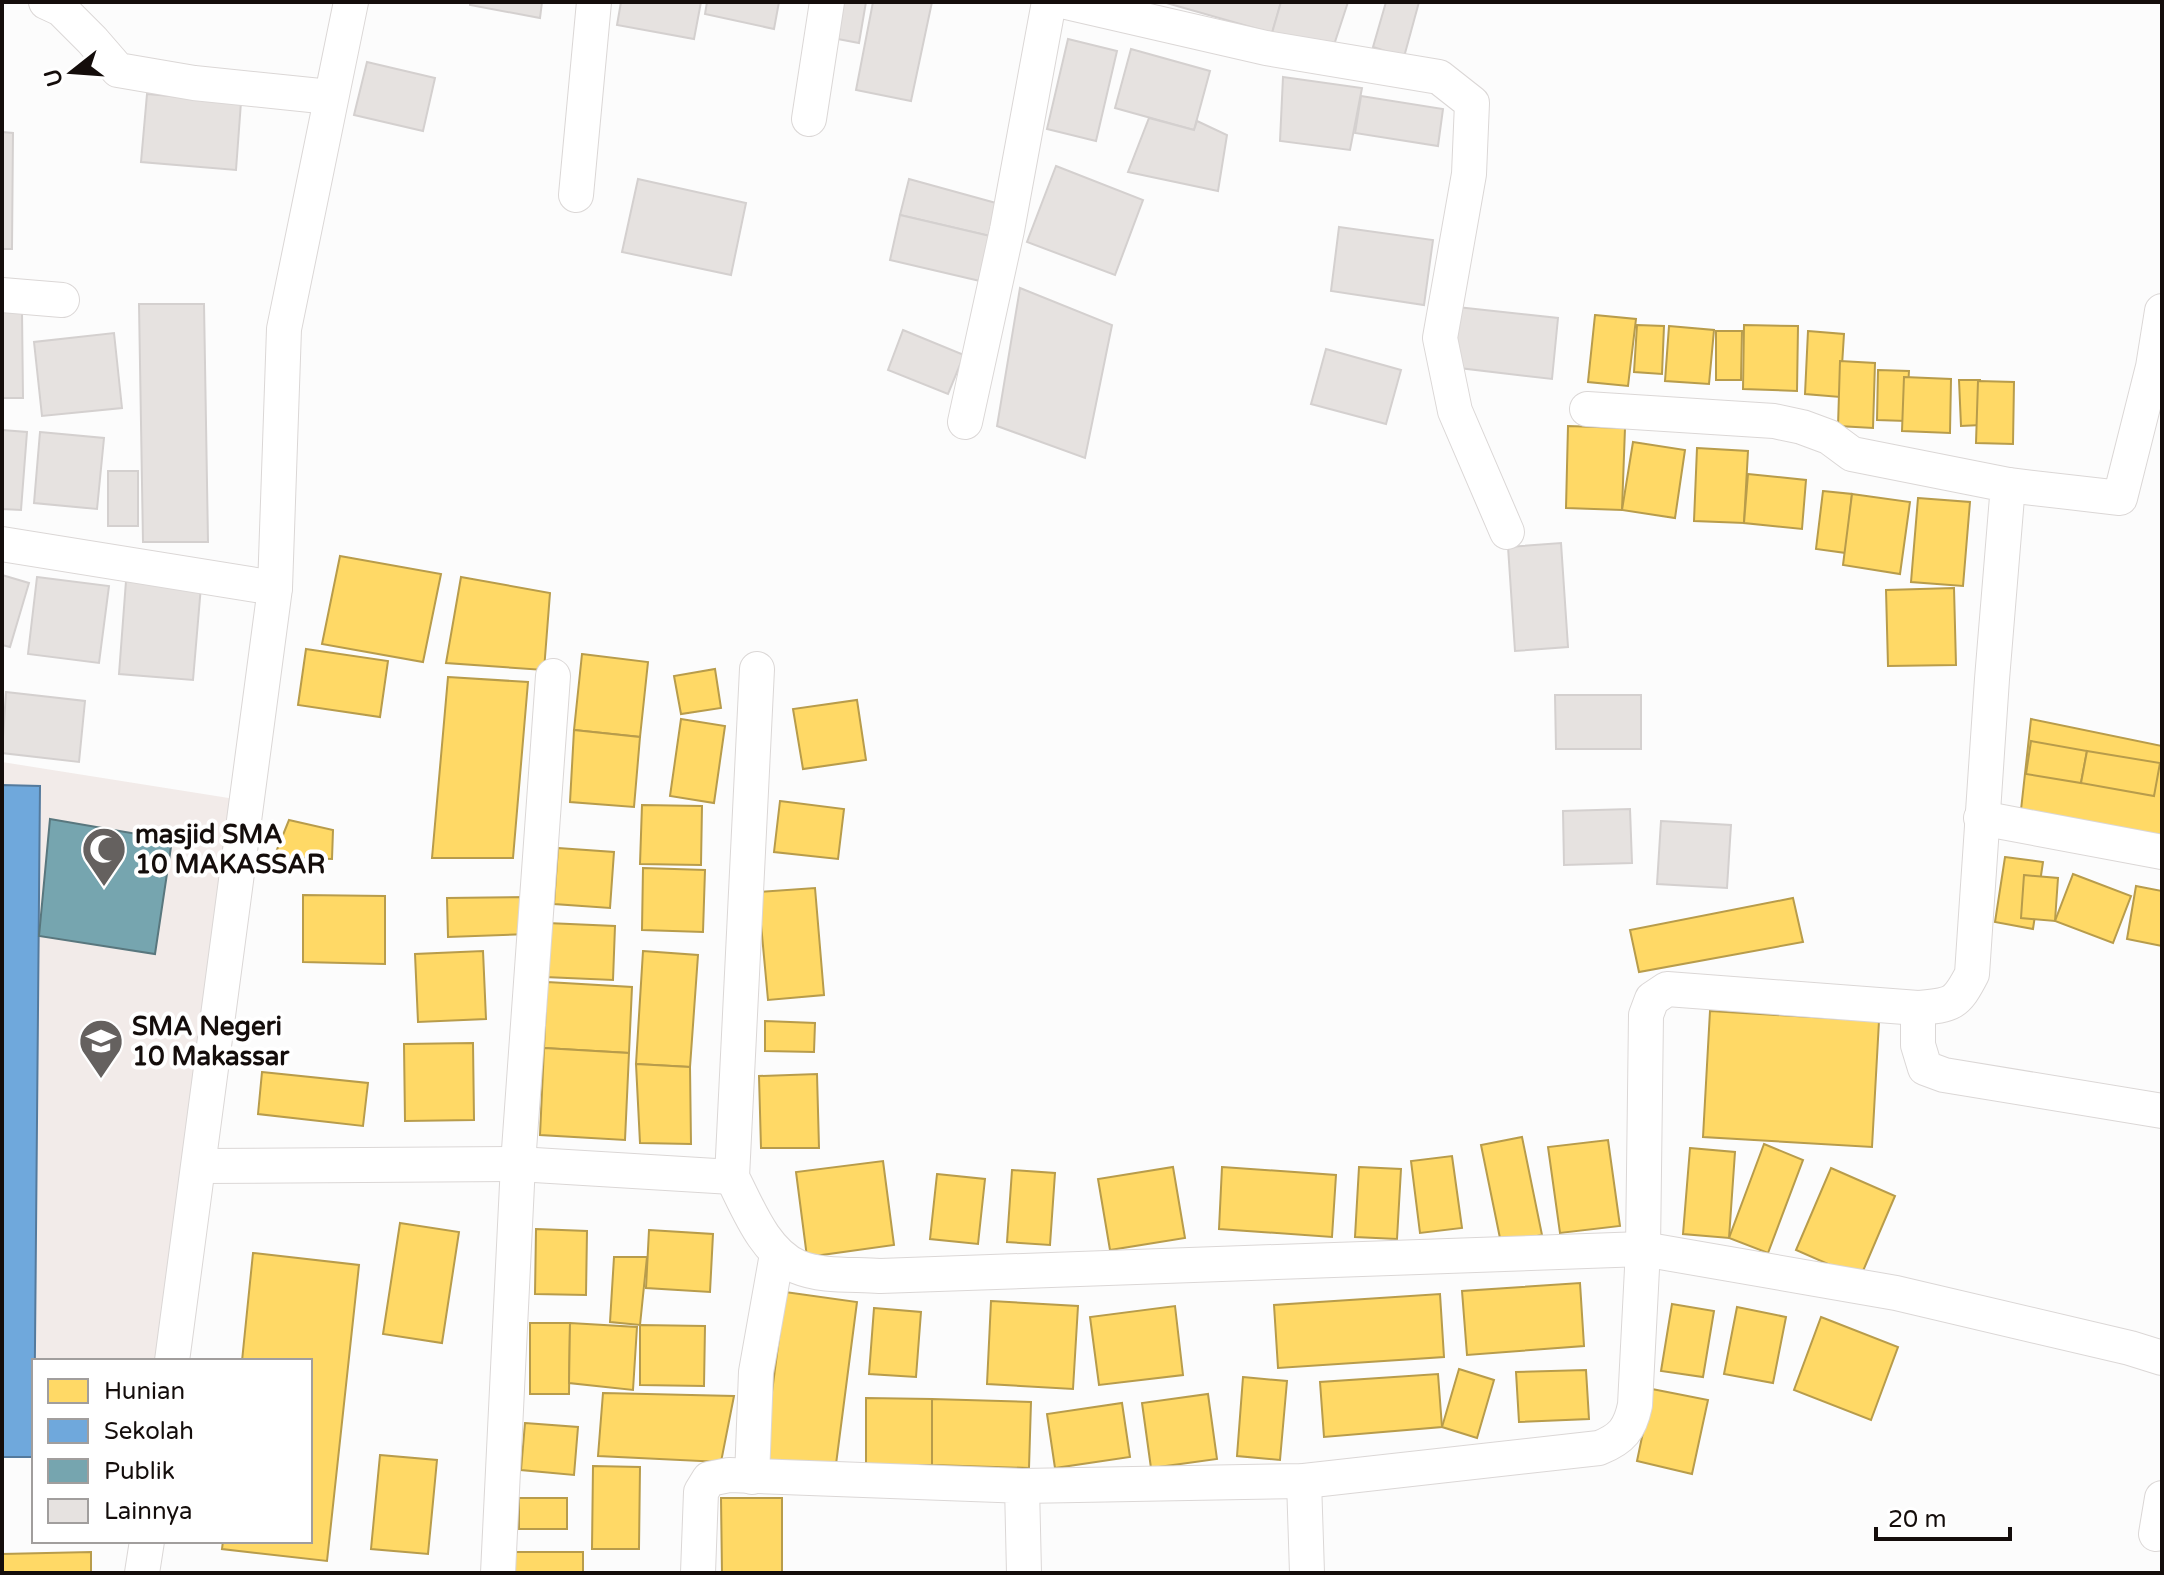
<svg xmlns="http://www.w3.org/2000/svg" width="2164" height="1575" viewBox="0 0 2164 1575" font-family="'Varela Round',sans-serif">
<style>
.built{fill:#f2ebe9}
.homes{fill:#ffd966;stroke:#b89c4b;stroke-width:2}
.schools{fill:#6fa8dc;stroke:#547a9d;stroke-width:2}
.public{fill:#76a5af;stroke:#59777e;stroke-width:2}
.building{fill:#e6e2e0;stroke:#d4d0cf;stroke-width:2}
.lines{fill:none;stroke-linecap:round;stroke-linejoin:round}
.street-casing{stroke:#dbd7d6;stroke-width:36}
.street{stroke:#fff;stroke-width:34}
.labels{text-anchor:middle;dominant-baseline:central;stroke-width:8;stroke-linejoin:round;paint-order:stroke}
.poi-label{font-size:26px;font-weight:bold;fill:#140d0b;stroke:#fff;text-anchor:start}
</style>
<rect width="100%" height="100%" fill="#fcfcfc"/>
<path class="built" d="M2,762l233,37 -71,562h-130l-32,85z"/>
<g class="homes">
<path d="M1595,315l41,4 -8,67 -40,-4z"/>
<path d="M1637,325l27,1 -2,48 -28,-2z"/>
<path d="M1744,325l54,1 -1,65 -54,-2z"/>
<path d="M1669,326l45,4 -5,54 -44,-3z"/>
<path d="M1716,331h26l-1,49h-25z"/>
<path d="M1808,331l36,3 -4,63 -35,-3z"/>
<path d="M1840,361l35,2 -2,65 -35,-2z"/>
<path d="M1878,370l31,1 -3,50 -29,-1z"/>
<path d="M1904,377l47,2 -1,54 -48,-2z"/>
<path d="M1959,380h21l1,45 -20,1z"/>
<path d="M1978,381l36,1 -1,62 -37,-1z"/>
<path d="M1568,426l57,2 -3,82 -56,-2z"/>
<path d="M1633,442l52,8 -10,68 -53,-8z"/>
<path d="M1697,448l51,3 -4,72 -50,-2z"/>
<path d="M1748,474l58,6 -4,49 -58,-6z"/>
<path d="M1823,491l29,3 -6,59 -30,-4z"/>
<path d="M1852,494l58,8 -10,72 -57,-9z"/>
<path d="M1918,498l52,4 -7,84 -52,-4z"/>
<path d="M340,556l101,18 -18,88 -101,-18z"/>
<path d="M461,577l89,16 -6,77 -98,-7z"/>
<path d="M1954,588l2,77 -68,1 -2,-76z"/>
<path d="M306,649l82,12 -8,56 -82,-12z"/>
<path d="M582,654l66,8 -8,75 -66,-7z"/>
<path d="M715,669l6,39 -40,6 -7,-38z"/>
<path d="M448,677l80,5 -15,176h-81z"/>
<path d="M857,700l9,60 -63,9 -10,-60z"/>
<path d="M681,719l44,7 -11,77 -44,-7z"/>
<path d="M2031,719l131,27v94l-141,-30z"/>
<path d="M574,730l66,7 -6,70 -64,-5z"/>
<path d="M2031,741l56,10 -6,32 -55,-9z"/>
<path d="M2087,751l73,12 -6,33 -73,-13z"/>
<path d="M780,801l64,8 -6,50 -64,-7z"/>
<path d="M642,805l60,1 -1,59 -61,-1z"/>
<path d="M289,820l44,10 -1,29 -58,-2z"/>
<path d="M558,848l56,4 -4,56 -56,-4z"/>
<path d="M2005,857l38,5 -10,67 -38,-7z"/>
<path d="M643,868l62,2 -2,62 -61,-2z"/>
<path d="M2073,874l58,22 -18,47 -58,-22z"/>
<path d="M2024,875l34,3 -3,43 -34,-3z"/>
<path d="M2136,886l26,5v55l-35,-7z"/>
<path d="M815,888l9,107 -56,5 -10,-108z"/>
<path d="M303,895l82,1v68l-82,-2z"/>
<path d="M528,897l1,37 -81,3 -1,-39z"/>
<path d="M1793,898l10,44 -164,30 -9,-42z"/>
<path d="M547,923l68,3 -2,54 -68,-3z"/>
<path d="M483,951l3,68 -68,3 -3,-68z"/>
<path d="M643,951l55,4 -8,112 -54,-3z"/>
<path d="M547,982l85,5 -3,66 -85,-5z"/>
<path d="M1710,1011l169,10 -7,126 -169,-10z"/>
<path d="M765,1021l50,2 -1,29 -49,-1z"/>
<path d="M473,1043l1,77 -69,1 -1,-77z"/>
<path d="M544,1048l85,5 -4,87 -85,-5z"/>
<path d="M636,1064l54,3 1,77 -51,-1z"/>
<path d="M262,1072l106,11 -5,43 -105,-12z"/>
<path d="M817,1074l2,74h-58l-2,-72z"/>
<path d="M1522,1137l20,98 -41,8 -20,-98z"/>
<path d="M1608,1140l12,86 -60,7 -12,-86z"/>
<path d="M1764,1144l39,16 -35,93 -39,-15z"/>
<path d="M1690,1148l45,4 -6,86 -46,-4z"/>
<path d="M1452,1156l10,72 -42,5 -9,-72z"/>
<path d="M883,1161l11,84 -87,12 -11,-85z"/>
<path d="M1173,1167l12,71 -75,12 -12,-71z"/>
<path d="M1222,1167l114,8 -4,62 -113,-8z"/>
<path d="M1359,1167l42,2 -4,70 -42,-2z"/>
<path d="M1831,1168l64,28 -35,82 -64,-28z"/>
<path d="M1012,1170l43,3 -5,72 -43,-3z"/>
<path d="M937,1174l48,5 -7,65 -48,-5z"/>
<path d="M400,1223l59,9 -17,111 -59,-9z"/>
<path d="M536,1229l51,2 -1,64 -51,-1z"/>
<path d="M649,1230l64,4 -3,58 -64,-4z"/>
<path d="M253,1253l106,12 -32,296 -105,-12 1,-8h87v-180h-68z"/>
<path d="M614,1257h33l-7,68 -30,-3z"/>
<path d="M1580,1283l4,63 -117,9 -5,-64z"/>
<path d="M785,1292l72,10 -22,170 -72,-11z"/>
<path d="M1440,1294l4,63 -166,11 -4,-63z"/>
<path d="M991,1301l87,5 -5,83 -86,-5z"/>
<path d="M1672,1304l42,7 -11,66 -42,-6z"/>
<path d="M1175,1306l8,69 -84,10 -9,-68z"/>
<path d="M1737,1307l49,10 -13,66 -49,-9z"/>
<path d="M874,1308l47,4 -5,65 -47,-3z"/>
<path d="M1821,1317l77,30 -27,73 -77,-30z"/>
<path d="M530,1323h40l-1,71h-39z"/>
<path d="M570,1323l67,4 -4,63 -64,-7z"/>
<path d="M640,1325l65,1 -1,60 -64,-1z"/>
<path d="M1459,1369l35,11 -17,58 -35,-11z"/>
<path d="M1586,1370l3,49 -70,3 -3,-50z"/>
<path d="M1438,1374l4,53 -118,10 -4,-55z"/>
<path d="M1243,1377l44,4 -7,79 -43,-4z"/>
<path d="M1652,1389l56,11 -16,74 -55,-13z"/>
<path d="M603,1393l131,3 -13,66 -123,-6z"/>
<path d="M1208,1394l9,65 -66,9 -9,-65z"/>
<path d="M866,1398l66,1v66h-66z"/>
<path d="M932,1399l99,3 -2,66 -97,-3z"/>
<path d="M1122,1403l8,54 -75,11 -8,-54z"/>
<path d="M525,1423l53,4 -4,48 -53,-5z"/>
<path d="M380,1455l57,5 -9,94 -57,-5z"/>
<path d="M593,1466l47,1 -1,82h-47z"/>
<rect x="519" y="1498" width="48" height="31"/>
<path d="M721,1498h61v75h-60z"/>
<path d="M91,1552v21h-89v-19z"/>
<path d="M505,1552h78v21h-79z"/>
</g>
<path class="schools" d="M2,785l38,1 -6,671h-32z"/>
<path class="public" d="M50,819l122,21 -17,114 -116,-18z"/>
<g class="building">
<path d="M470,2h72l-2,16 -70,-13z"/>
<path d="M621,2h80l-7,37 -77,-14z"/>
<path d="M707,2h72l-5,27 -69,-15z"/>
<path d="M833,2h33l-7,41 -32,-6z"/>
<path d="M873,2h59l-21,99 -55,-11z"/>
<path d="M1163,2h118l-9,31z"/>
<path d="M1281,2h67l-16,49 -60,-18z"/>
<path d="M1386,2h33l-15,55 -31,-10z"/>
<path d="M1068,39l49,12 -21,90 -49,-12z"/>
<path d="M1131,49l79,22 -16,59 -79,-22z"/>
<path d="M367,62l68,16 -12,53 -69,-16z"/>
<path d="M1283,77l79,11 -12,62 -70,-9z"/>
<path d="M147,94l94,8 -5,68 -95,-8z"/>
<path d="M1361,96l82,13 -5,37 -83,-13z"/>
<path d="M1149,118l45,12 3,-9 30,14 -9,56 -90,-19z"/>
<path d="M2,132l11,1 -1,116h-10z"/>
<path d="M1056,166l87,34 -28,75 -88,-33z"/>
<path d="M638,179l108,24 -15,72 -109,-23z"/>
<path d="M909,179l87,24 -6,33 -90,-21z"/>
<path d="M900,215l90,21 -10,45 -90,-21z"/>
<path d="M1339,227l94,13 -9,65 -93,-14z"/>
<path d="M1020,288l92,37 -27,133 -88,-32z"/>
<path d="M139,304h65l4,238h-65z"/>
<path d="M1457,307l101,11 -6,61 -101,-12z"/>
<path d="M2,312h20l1,86h-21z"/>
<path d="M903,330l61,25 -16,39 -60,-24z"/>
<path d="M114,333l8,75 -80,8 -8,-74z"/>
<path d="M1326,349l75,21 -15,54 -75,-20z"/>
<path d="M2,430l25,2 -6,78 -19,-1z"/>
<path d="M40,432l64,6 -7,71 -63,-6z"/>
<rect x="108" y="471" width="30" height="55"/>
<path d="M1561,543l7,104 -53,4 -7,-104z"/>
<path d="M2,575l27,8 -19,64 -8,-2z"/>
<path d="M37,577l72,9 -10,77 -71,-9z"/>
<path d="M126,581l75,5 -8,94 -74,-6z"/>
<path d="M6,692l79,9 -6,61 -77,-9z"/>
<path d="M1555,695h86v54h-85z"/>
<path d="M1630,809l2,54 -68,2 -1,-54z"/>
<path d="M1661,821l70,4 -4,63 -70,-4z"/>
</g>
<g class="lines">
<g class="street-casing">
<g id="street">
<path d="M46,2l15,7 31,31 26,30 76,13 136,14"/>
<path d="M1066,2l200,46 173,29 33,26 -3,71 -29,164 15,73 52,121"/>
<path d="M809,119l18,-117"/>
<path d="M576,195l18,-193"/>
<path d="M2,295l60,5"/>
<path d="M965,422l42,-192 42,-228"/>
<path d="M2008,485l112,13 33,-131 9,-56"/>
<path d="M2,544l273,44"/>
<path d="M757,669l-25,508c16,31 32,75 66,90 24,10 56,7 82,9l763,-27 253,44 234,55 32,10"/>
<path d="M1981,818l181,34"/>
<path d="M1918,1008v37l7,23 19,7 218,36"/>
<path d="M199,1166l319,-2 214,13"/>
<path d="M172,1361l103,-773 9,-259 67,-327"/>
<path d="M752,1477l4,-105 21,-118"/>
<path d="M1304,1481l3,92"/>
<path d="M1022,1486l282,-5 295,-33c23,-9 31,-19 36,-43l8,-156 3,-234 6,-16 15,-10 251,19c34,-3 38,-3 54,-34l20,-295 16,-194 -156,-31 -23,-17 -27,-10 -28,-6 -187,-12"/>
<path d="M2156,1534l6,-36"/>
<path d="M142,1573l5,-32"/>
<path d="M498,1573l20,-409 35,-488"/>
<path d="M698,1573l3,-81 8,-13 20,-4 293,11 2,87"/>
</g>
</g>
<use href="#street" class="street"/>
</g>
<defs>
<g id="mosque-pin" transform="scale(2.3)"><path d="M0 17L-7.5 6A9.5 9.5 0 1 1 7.5 6Z" fill="#65615f" stroke="#fff"/><path d="M3.5-4.9A6 6 0 1 0 3.5 4.9A5 5 0 1 1 3.5-4.9Z" fill="#fff"/></g>
<g id="school-pin" transform="scale(2.3)"><path d="M0 17L-7.5 6A9.5 9.5 0 1 1 7.5 6Z" fill="#65615f" stroke="#fff"/><path d="M0-5L7-2L0 1L-7-2ZM-4 1L0 2.5L4 1V4Q0 6-4 4Z" fill="#fff"/></g>
</defs>
<g fill-rule="evenodd">
<use href="#mosque-pin" x="104" y="849"/>
<use href="#school-pin" x="101" y="1041"/>
</g>
<g class="labels">
<g class="poi-label">
<text x="135" y="834">masjid SMA<tspan x="135" dy="30">10 MAKASSAR</tspan></text>
<text x="132" y="1026">SMA Negeri<tspan x="132" dy="30">10 Makassar</tspan></text>
</g>
</g>
<rect width="2164" height="1575" fill="none" stroke="#140d0b" stroke-width="8"/>
<rect x="32" y="1359" width="280" height="184" fill="#ffffff" stroke="#a19e9d" stroke-width="2"/>
<rect x="48" y="1379" width="40" height="24" fill="#ffd966" stroke="#a19e9d" stroke-width="2"/>
<text x="104" y="1399" font-size="24" fill="#140d0b">Hunian</text>
<rect x="48" y="1419" width="40" height="24" fill="#6fa8dc" stroke="#a19e9d" stroke-width="2"/>
<text x="104" y="1439" font-size="24" fill="#140d0b">Sekolah</text>
<rect x="48" y="1459" width="40" height="24" fill="#76a5af" stroke="#a19e9d" stroke-width="2"/>
<text x="104" y="1479" font-size="24" fill="#140d0b">Publik</text>
<rect x="48" y="1499" width="40" height="24" fill="#e6e2e0" stroke="#a19e9d" stroke-width="2"/>
<text x="104" y="1519" font-size="24" fill="#140d0b">Lainnya</text>
<g transform="translate(72 72) rotate(253)" stroke="#ffffff" stroke-width="6" paint-order="stroke">
<path d="M0-6L14 30L0 20L-14 30Z" fill="#140d0b"/>
<text y="-12" font-size="22" font-weight="bold" text-anchor="middle" fill="#140d0b">U</text>
</g>
<path d="M1876 1527v12h134v-12" fill="none" stroke="#140d0b" stroke-width="4"/>
<text x="1888" y="1527" font-size="24" fill="#140d0b" stroke="#ffffff" stroke-width="6" paint-order="stroke">20 m</text>
</svg>
